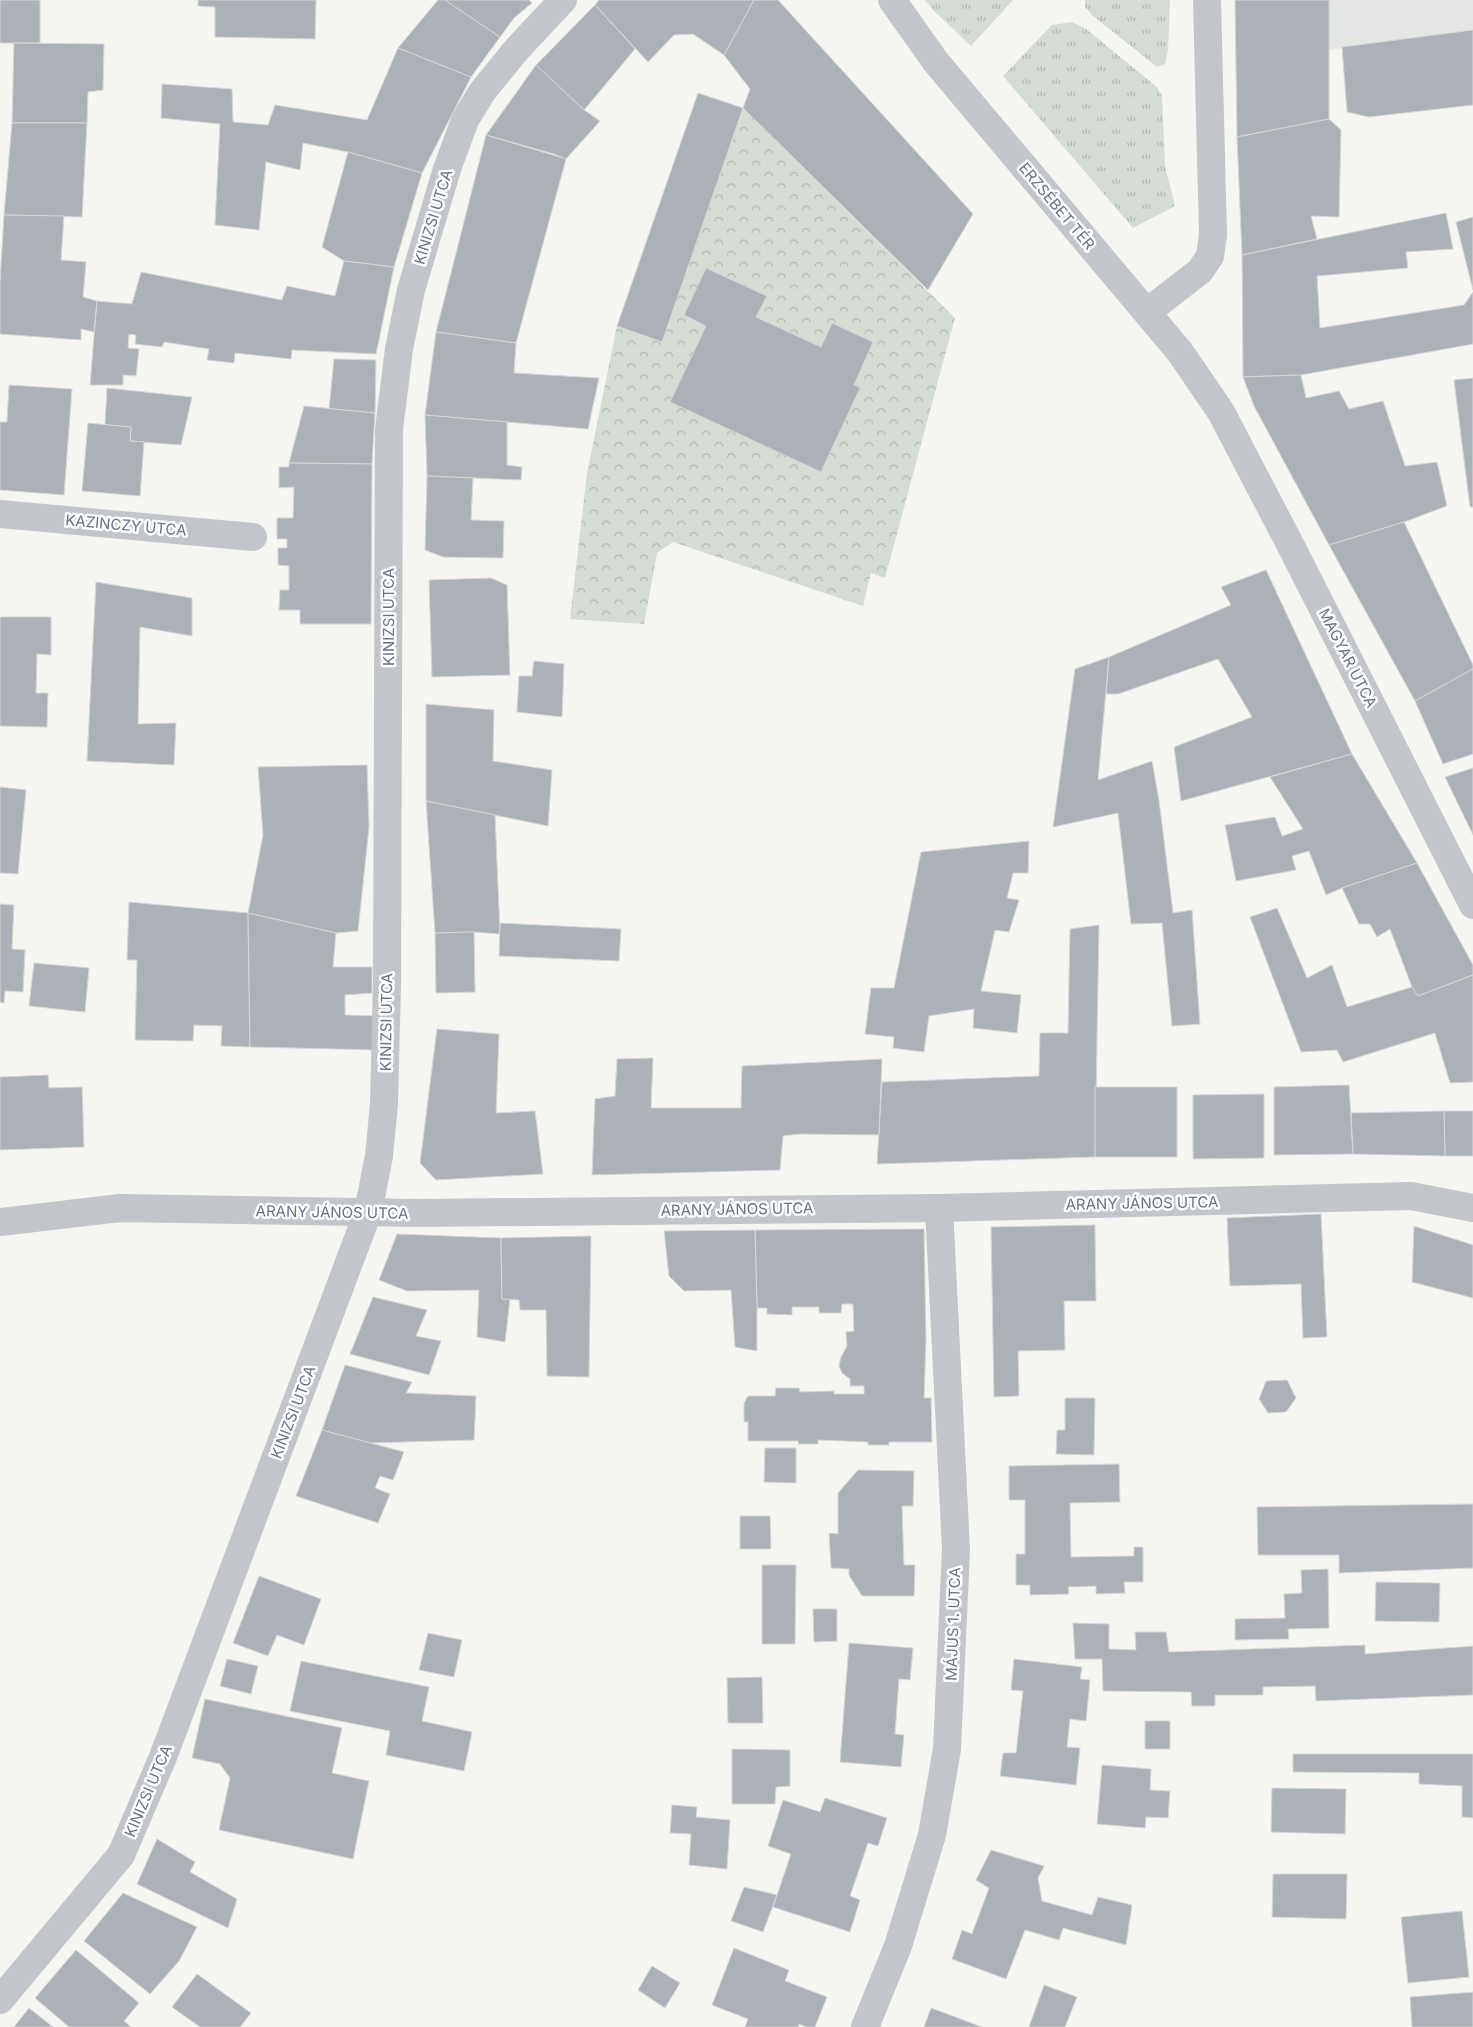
<svg xmlns="http://www.w3.org/2000/svg" width="1473" height="2027" viewBox="0 0 1473 2027" font-family="Inter,sans-serif">
<style>
.built{fill:#e5e7e5}
.grass{fill:url(#grass-tufts)}
.park{fill:url(#park-crowns)}
.building{fill:#abb1b7;stroke:#d6d6d4}
.lines{fill:none;stroke-linecap:round;stroke-linejoin:round}
.minor{stroke:#c2c5c9;stroke-width:28}
.tertiary{stroke:#c2c5c9;stroke-width:28}
.labels{text-anchor:middle;dominant-baseline:central;stroke-width:5;stroke-linejoin:round;paint-order:stroke}
.street-label{font-size:15px;fill:#647282;stroke:#fff}
</style>
<defs>
<pattern id="grass-tufts" width="24" height="20" patternUnits="userSpaceOnUse" patternTransform="scale(1.25)"><rect width="24" height="20" fill="#d5dcd3"/><path d="M3 7l-1-3M5 7V3M7 7l1-3M15 17l-1-3M17 17v-4M19 17l1-3" fill="none" stroke="#b0b7b1"/></pattern>
<pattern id="park-crowns" width="20" height="18" patternUnits="userSpaceOnUse" patternTransform="scale(1.25)"><rect width="20" height="18" fill="#d5dcd3"/><path d="M2 6a3 3 0 1 1 6 0M12 15a3 3 0 1 1 6 0" fill="none" stroke="#b0b7b1"/></pattern>
</defs>
<rect width="100%" height="100%" fill="#f5f5f1"/>
<path class="built" d="M1235,0h238v30l-144,20 -92,87z"/>
<g class="grass">
<path d="M925,0h88l-42,46 -37,-35z"/>
<path d="M1085,0h85l-2,50 -3,14 -8,3 -65,-52 -7,-8z"/>
<path d="M1072,22l14,7 71,58 5,9 3,70 10,40 -42,22 -130,-152 49,-51z"/>
</g>
<path class="park" d="M743,108l212,210 -70,260 -14,-5 -8,33 -190,-64 -16,11 -13,71 -74,-5 17,-146 30,-147 45,16z"/>
<g class="building">
<rect x="0" y="0" width="40" height="43"/>
<path d="M198,0h118l-1,39 -100,-2v-30l-17,-1z"/>
<path d="M438,0h7l55,37 -29,40 -73,-29z"/>
<path d="M445,0h84l3,3 -18,15 -14,19z"/>
<path d="M599,0h155l-30,55 -31,-21 -19,1 -26,27 -53,-57z"/>
<path d="M754,0h24l195,214 -45,76 -185,-182 7,-19 -26,-34z"/>
<path d="M1235,0h94v119l-92,18z"/>
<path d="M595,5l40,44 -51,61 -48,-45z"/>
<path d="M1473,30v75l-104,12 -22,-5 -5,-65z"/>
<path d="M14,43l90,1 -1,46 -15,2 -1,31h-75z"/>
<path d="M398,48l73,29 -49,96 -74,-21 -45,-9 -3,27 -34,-8 -7,68 -44,-5 5,-101 -59,-6 1,-34 70,5 1,33 35,3 7,-20 92,15z"/>
<path d="M536,65l48,45 16,11 -34,38 -12,-5 -68,-19z"/>
<path d="M698,93l45,15 -81,234 -45,-16z"/>
<path d="M1329,119l12,11 -2,87 -28,-1 6,23 -75,16 -5,-118z"/>
<path d="M12,123h75l-5,94 -78,-2z"/>
<path d="M486,135l80,24 -50,184 -80,-11z"/>
<path d="M348,152l74,21 -28,94 -50,-6 -22,-14z"/>
<path d="M1446,213l7,36 -47,3 2,16 -91,8 3,52 144,-23 9,-13v52l-172,31 -58,2 -1,-122z"/>
<path d="M4,215l60,1 -3,44 25,2 -3,35 14,4 -3,31 -13,-3v11l-81,-6v-53z"/>
<path d="M1473,217v73l-17,-68z"/>
<path d="M344,261l50,6 -18,87 -84,-4 -1,9 -56,-6 -1,10 -27,-3 2,-11 -45,-7 -2,5 -27,-3 1,-9 -7,-1 -1,14 11,1 -3,27 -13,-1v10h-33l7,-84 35,3 9,-32 141,28 5,-14 48,10z"/>
<path d="M706,268l61,28 -11,21 65,30 11,-24 41,19 -19,43 6,3 -39,84 -151,-70 36,-76 -22,-11z"/>
<path d="M436,332l80,11 -2,30 85,5 -11,51 -163,-14z"/>
<path d="M334,359l42,1 -1,53 -46,-4z"/>
<path d="M1301,375l5,23 33,-7 10,18 34,-8 22,65 32,-4 10,44 -43,16 -75,23 -75,-139 -11,-29z"/>
<path d="M1473,378v129h-3l-16,-127z"/>
<path d="M9,385l63,4 -8,106 -64,-5v-68h7z"/>
<path d="M107,388l85,9 -11,48 -51,-4 1,-14 -26,-2z"/>
<path d="M304,406l71,7 -3,51 -83,-1z"/>
<path d="M425,415l82,7v43l15,2 -1,13 -94,-4z"/>
<path d="M88,423l43,4 -1,14 14,1 -4,54 -58,-5z"/>
<path d="M289,463l83,1 -1,160h-71v-14h-21l1,-20h9v-24l-11,-1v-17h9v-9h-10v-21h16l1,-31 -15,1v-21h10z"/>
<path d="M427,476l46,2 -2,42 33,1 -1,37 -60,-1 -18,-7z"/>
<path d="M1404,522l69,143v4l-58,32 -86,-156z"/>
<path d="M1266,570l86,184 -171,47 -7,-54 78,-30 -34,-58 -100,35h-12l3,-37 122,-52 -10,-18z"/>
<path d="M491,578l16,7 3,90 -78,2 -3,-97z"/>
<path d="M96,582l96,16v38l-52,-9 -2,97 38,-1 -2,42 -87,-4z"/>
<path d="M0,617h51v38l-14,-1 -1,39h12l-1,34 -47,-1z"/>
<path d="M1109,657l-11,123 54,-19 7,39 14,113 19,-3 8,114 -28,2 -10,-103 -31,1 -13,-111 -65,14 22,-158z"/>
<path d="M534,661l30,3 -2,53 -45,-5 2,-36h13z"/>
<path d="M1473,669v85l-30,10 -28,-63z"/>
<path d="M426,704l68,6 -1,51 59,9 -4,56 -122,-25z"/>
<path d="M1352,754l65,109 -75,25 -16,7 -17,-44 -17,5 4,14 -60,11 -11,-56 50,-8 7,19 21,-7 -33,-52z"/>
<path d="M367,765l2,62 -11,104 -22,2 -88,-20 15,-78 -5,-68z"/>
<path d="M1473,768v67l-28,-58z"/>
<path d="M0,787l26,3 -8,84 -18,-1z"/>
<path d="M426,801l69,14 5,119 -26,-2 -39,1z"/>
<path d="M1029,841l-1,32h-15l-6,25 12,2 -10,32 -14,-2 -14,61 40,4 -4,38 -44,-5 1,-19 -45,7 -5,36 -31,-4 1,-11 -29,-3 6,-46h23l27,-136z"/>
<path d="M1417,863l56,102v10l-55,21 -6,-9 -22,-58 -13,8 -7,-13h-11l-17,-36z"/>
<path d="M129,902l119,11 2,134 -29,-1 1,-20 -28,-1 -1,16 -58,-1 2,-80h-10z"/>
<path d="M0,904l14,1 -2,44 13,1 -2,42 -18,-1 -1,12 -4,-1z"/>
<path d="M1277,908l30,70 25,-13 15,42 65,-20 6,9 55,-21v107l-23,1 -15,-50 -92,29 -6,-12 -36,2 -51,-135z"/>
<path d="M248,913l88,20 -3,34h39v26l-27,2v20l32,1v34l-127,-3z"/>
<path d="M500,923l121,6 -2,32 -120,-5z"/>
<path d="M1099,925l-4,232 -218,7 5,-82 157,-6 1,-43h28l2,-104z"/>
<path d="M474,932l1,60 -39,1 -1,-60z"/>
<path d="M34,963l55,5 -4,44 -56,-6z"/>
<path d="M437,1029l62,5 -3,79 39,-2 8,63 -107,6 -16,-17z"/>
<path d="M653,1058l-2,50h90l1,-42 140,-7 -3,76 -79,-1 -17,2 -3,34 -188,5 3,-76 20,-3 2,-37z"/>
<path d="M48,1075l1,13 33,-1 2,60 -84,3v-73z"/>
<path d="M1349,1085l4,69 -79,1v-68z"/>
<rect x="1095" y="1087" width="82" height="70"/>
<path d="M1264,1094v64l-71,1v-64z"/>
<path d="M1444,1111h29v45h-28z"/>
<path d="M1444,1111l1,45 -92,-2 -2,-41z"/>
<path d="M1321,1214l6,123 -24,1 -2,-54 -71,2 -3,-68z"/>
<path d="M1095,1225l1,76h-32l1,49 -47,1 1,45 -25,1 -3,-170z"/>
<path d="M1414,1226l59,19v53l-61,-16z"/>
<path d="M924,1229l2,111 -2,58h7l1,44h-43v3h-21v-3l-50,-2v4h-19l-1,-3h-50v-19h-4v-19l4,-7h27l1,-8h23l1,4 34,-1v3h30v-8h-14v-7l-8,-6 -3,-7 2,-9 6,-11 -1,-14 8,-1 -1,-27h-11l-1,9h-22v-6h-27v8l-25,-1v-6h-10l-2,-78z"/>
<path d="M755,1230l2,78v43l-22,-4 -4,-57 -47,1 -15,-15 -5,-45z"/>
<path d="M397,1234l104,4 1,61h8l-5,43 -28,-5 2,-47 -72,1 -28,-11z"/>
<path d="M591,1236l-2,141 -42,-1 -1,-66h-26l-1,-10 -17,-1 -1,-61z"/>
<path d="M373,1297l54,13 -11,26 25,5 -12,34 -79,-21z"/>
<path d="M345,1365l67,17 -6,11 70,3 -2,44 -105,3 -47,-13z"/>
<path d="M1287,1380l9,18 -10,14 -18,1 -9,-14 7,-18z"/>
<path d="M1065,1398h30l-1,57 -38,-1 1,-24h8z"/>
<path d="M322,1430l82,22 -11,28 -13,-4 -5,12 15,6 -12,29 -82,-27z"/>
<path d="M765,1448h31v35l-32,-1z"/>
<path d="M1119,1464l1,38 -50,1 1,54 63,-1v-9h9v35h-19l1,11 -29,1v-8l-28,1 1,7 -39,1v-10h-14v-31h9v-54h-16v-34z"/>
<path d="M858,1470l56,1 -1,35h-11l2,59h11l-1,31h-52l-13,-21v-6l-18,-1 -2,-35 9,1v-41z"/>
<path d="M1473,1504v64l-134,5v-18h-81l-1,-48z"/>
<path d="M740,1516h30l1,33h-31z"/>
<path d="M762,1565h34l-1,79h-33z"/>
<path d="M1328,1569l1,59 -41,1 1,10 -54,1v-21l50,-1 -1,-24 18,-1 -1,-23z"/>
<path d="M259,1576l62,23 -17,46 -27,-10 -9,21 -35,-13z"/>
<path d="M1376,1582l64,1 -1,39 -64,-1z"/>
<path d="M813,1609h24v32l-23,1z"/>
<path d="M1073,1623l36,1v25l27,1 -1,-18h31l3,20 196,-7v9l108,-8v49l-157,6 -1,-15 -52,1v8h-48v11h-23l-1,-14 -88,-1 -1,-32h-27z"/>
<path d="M428,1633l34,7 -8,37 -35,-7z"/>
<path d="M849,1643l64,5 -3,32 -11,-1 -4,55 9,1 -3,32 -61,-5z"/>
<path d="M227,1659l31,7 -7,28 -31,-8z"/>
<path d="M1014,1659l68,8 -2,12 10,1 -4,41 -16,-2 -3,28 13,1 -4,37 -76,-9 3,-23h13l7,-62 -12,-1z"/>
<path d="M301,1661l128,26 -7,34 50,11 -8,39 -78,-16 4,-24 -100,-20z"/>
<path d="M762,1677l1,46h-35l-1,-45z"/>
<path d="M205,1699l137,29 -10,45 37,8 -16,78 -134,-29 11,-52 -10,-14 -28,-6z"/>
<rect x="1145" y="1721" width="25" height="28"/>
<path d="M732,1749l58,1v36l-14,1 -1,17h-43z"/>
<path d="M1293,1754h180v64l-11,-1v-31l-43,-2v-11l-126,-1z"/>
<path d="M1102,1765l49,4 -1,21 20,1 -2,27 -22,-1 -1,11 -48,-4z"/>
<path d="M1272,1788l74,1 -1,45 -74,-2z"/>
<path d="M825,1798l62,20 -9,28 -10,-3 -18,53 10,4 -10,32 -77,-25 18,-53 -23,-8 15,-46 37,12z"/>
<path d="M672,1805l25,2 -1,10 34,3 -3,49 -38,-4 2,-31 -21,-1z"/>
<path d="M157,1839l38,23 -5,10 47,27 -9,29 -91,-44z"/>
<path d="M991,1850l53,16 -6,12 4,23 50,14 6,-18 34,8 -6,40 -63,-17 -4,12 -34,-10 -19,49 -54,-20 10,-29 10,4 17,-46 -13,-8z"/>
<path d="M1273,1874h74l-1,45 -74,-2z"/>
<path d="M744,1887l33,8 -14,37 -32,-11z"/>
<path d="M123,1893l74,34 -18,34 -29,33 -66,-53z"/>
<path d="M1462,1911l7,66 -61,6 -7,-66z"/>
<path d="M734,1948l55,22 -4,11 42,16 -12,30h-9l-7,-3 -1,3h-53l3,-8 -36,-14z"/>
<path d="M76,1950l63,53 -15,18 7,6h-62l-34,-29z"/>
<path d="M652,1966l28,17 -15,25 -27,-18z"/>
<path d="M197,1974l54,39 -11,14h-40l-28,-20z"/>
<path d="M1044,1985l33,12 -12,30h-36z"/>
<path d="M1473,1992v35h-61l-2,-30z"/>
<path d="M29,2008l24,19h-39z"/>
<path d="M931,2008l51,19h-58z"/>
</g>
<g class="lines">
<g class="minor">
<path d="M1147,312l53,-41 10,-15 3,-21 -6,-235"/>
<path d="M0,514l253,23"/>
<path d="M0,1222l120,-14 297,5 522,-5 472,-12 62,12"/>
<path d="M0,2000l121,-145 42,-98 205,-545 11,-56 5,-52 3,-121 2,-554 10,-80 12,-59 36,-121 18,-49 17,-28 35,-43 46,-49"/>
<path d="M865,2027l33,-81 34,-111 15,-86 9,-200 -17,-341"/>
</g>
<path class="tertiary" d="M892,0l44,62 244,290 41,60 71,136 181,357"/>
</g>
<g class="labels">
<g class="street-label">
<text transform="translate(1057 206) rotate(50)">ERZSÉBET TÉR</text>
<text transform="translate(433 217) rotate(-73)">KINIZSI UTCA</text>
<text transform="translate(126 525) rotate(5)">KAZINCZY UTCA</text>
<text transform="translate(388 617) rotate(-90)">KINIZSI UTCA</text>
<text transform="translate(1348 658) rotate(63)">MAGYAR UTCA</text>
<text transform="translate(386 1022) rotate(-89)">KINIZSI UTCA</text>
<text transform="translate(1142 1203) rotate(-1)">ARANY JÁNOS UTCA</text>
<text transform="translate(737 1209) rotate(-1)">ARANY JÁNOS UTCA</text>
<text transform="translate(332 1212) rotate(1)">ARANY JÁNOS UTCA</text>
<text transform="translate(293 1412) rotate(-69)">KINIZSI UTCA</text>
<text transform="translate(953 1624) rotate(-88)">MÁJUS 1. UTCA</text>
<text transform="translate(148 1791) rotate(-67)">KINIZSI UTCA</text>
</g>
</g>
</svg>
